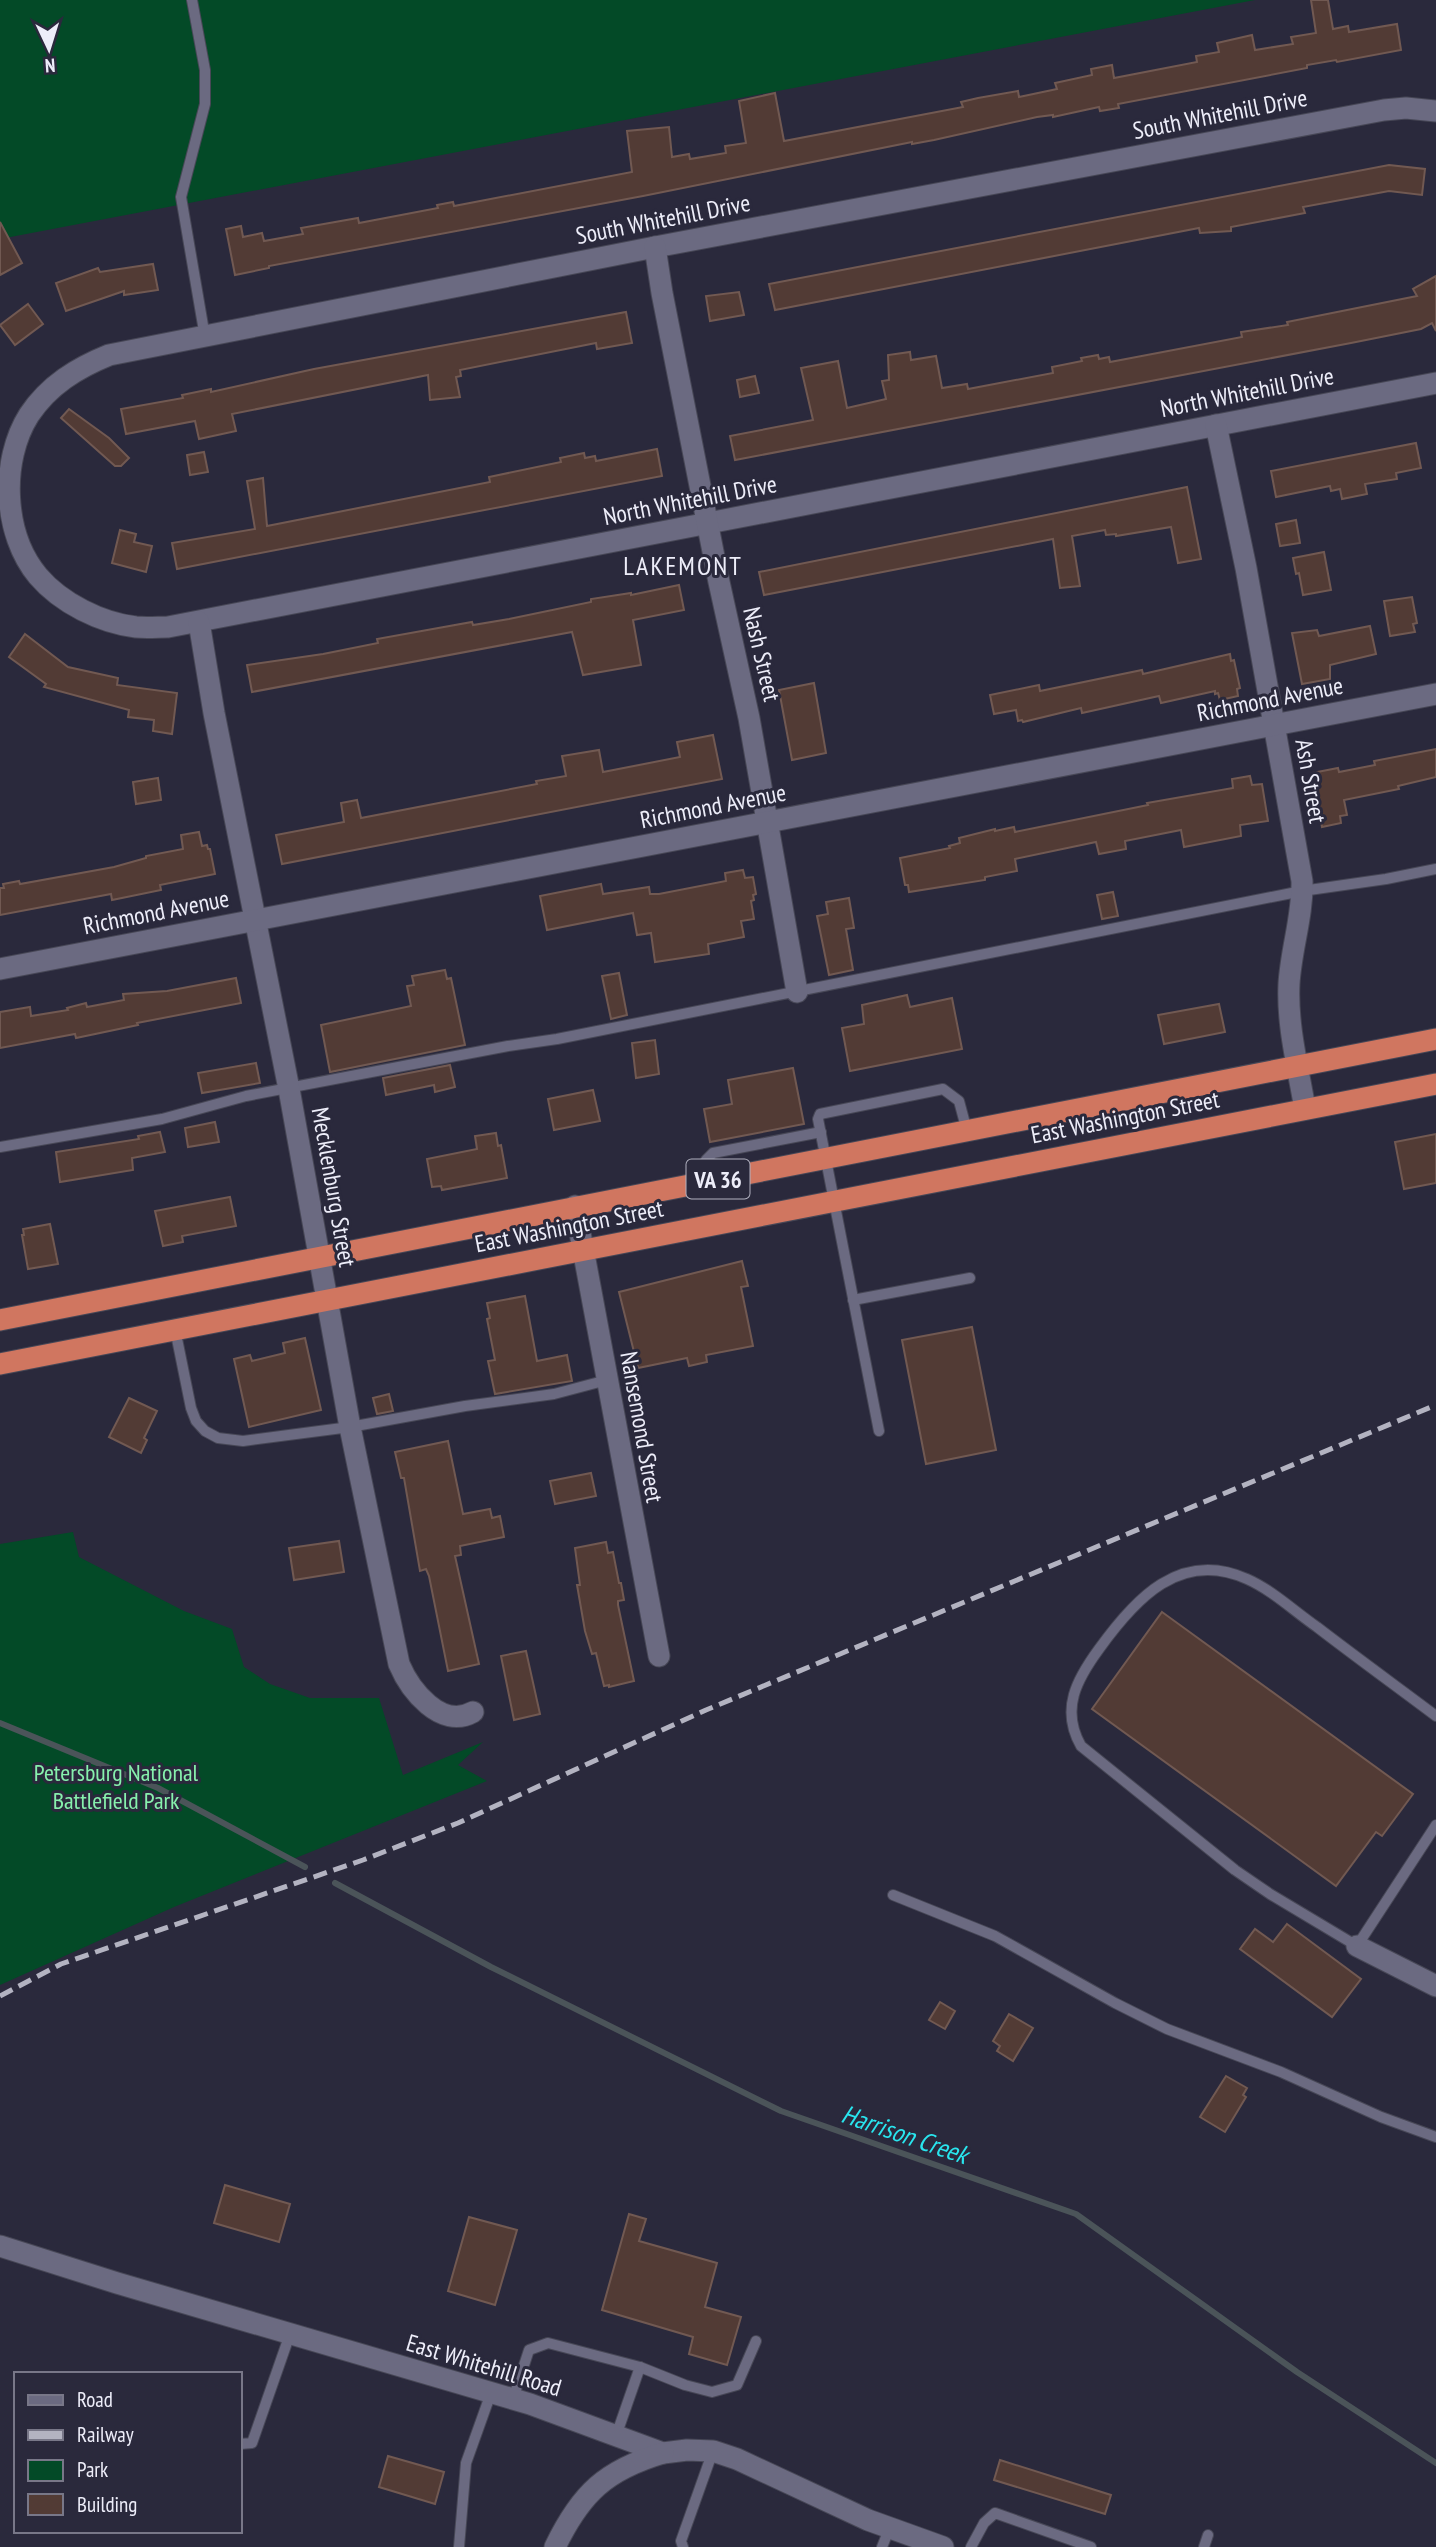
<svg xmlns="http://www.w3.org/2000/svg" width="1436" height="2547" viewBox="0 0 1436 2547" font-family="'PT Sans Narrow',sans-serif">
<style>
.green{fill:#034a27}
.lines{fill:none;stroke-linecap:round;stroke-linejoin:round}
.stream{stroke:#4b5459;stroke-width:6}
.building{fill:#523b35;stroke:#715952;stroke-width:2}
.service-casing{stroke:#474756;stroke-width:12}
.minor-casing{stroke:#474756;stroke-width:23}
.trunk-casing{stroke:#474756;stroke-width:23}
.service{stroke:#6b6a81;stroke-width:10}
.minor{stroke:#6b6a81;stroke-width:21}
.trunk{stroke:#d07660;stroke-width:21}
.rail{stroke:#b3b3c1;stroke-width:5;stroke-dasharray:14 7;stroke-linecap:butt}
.labels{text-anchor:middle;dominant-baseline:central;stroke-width:6;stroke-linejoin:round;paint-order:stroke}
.shield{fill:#2a293c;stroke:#b2b2c0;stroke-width:2}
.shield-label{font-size:23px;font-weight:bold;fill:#ededf9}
.street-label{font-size:24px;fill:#ededf9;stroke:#2a293c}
.park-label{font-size:24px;fill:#87f1ad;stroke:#2a293c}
.neighbourhood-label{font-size:26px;letter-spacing:2px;fill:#ededf9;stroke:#2a293c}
.water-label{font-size:26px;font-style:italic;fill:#29e5ee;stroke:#2a293c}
</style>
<rect width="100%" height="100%" fill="#2a293c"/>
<g class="green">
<path d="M0,0h1255l-1255,239z"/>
<path d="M73,1532l6,25 105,54 48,18 12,38 26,17 40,14h69l24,77 80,-33 -25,23 29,16 -313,126 -174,78v-441z"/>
</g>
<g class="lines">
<g class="stream">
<path d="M0,1723l158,65 147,79"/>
<path d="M335,1883l156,84 290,144 295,103 221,158 139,91"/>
</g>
</g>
<g class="building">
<path d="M1311,0h17l5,29 15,-3 1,6 48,-8 4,26 -64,12 -1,-2 -29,5v3l-189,36 1,4 -19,3 -1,-4 -46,10v-2l-16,2 -103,23 -22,4v-2l-269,54 -374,70v2l-34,7 -9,-46 15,-3 2,11 19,-4 2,8 39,-7 -2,-6 57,-10 1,5 79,-15 -1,-3 16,-3 1,4 178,-34 -5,-41 42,-4 3,30 17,-3 1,5 36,-6 -1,-7 21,-3 -7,-42 36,-8 9,48 179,-34 -2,-5 17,-4 40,-7 1,6 38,-8 -2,-6 37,-8 -1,-6 21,-4 2,13 83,-16 -1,-6 23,-4 -2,-9 35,-8 3,15 38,-6 -2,-7 25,-4z"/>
<path d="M1389,165l36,4 -3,26 -33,-4 -86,16 2,6 -74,14v4l-31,2 -1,-5 -424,82 -6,-26z"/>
<path d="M0,222l22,41 -22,12z"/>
<path d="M153,264l5,26 -34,5v-4l-58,20 -10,-28 42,-15 2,4z"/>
<path d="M1436,276v55l-4,-8 -11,6 -70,14 -616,117 -5,-24 83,-16 -12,-52 37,-7 9,47 39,-9 -4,-18 7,-1 -1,-25 22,-3 1,8 25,-4 6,32 25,-4 1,5 85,-16 -1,-6 30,-6 -1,-3 17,-3 1,4 10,-2 1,5 37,-7 95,-18 -1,-5 47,-7 -1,-3 130,-26 -4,-7z"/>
<path d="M739,292l5,23 -34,6 -4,-25z"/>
<path d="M28,304l15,20 -28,21 -15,-20z"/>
<path d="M626,312l6,31 -35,6 -1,-6 -136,27 1,6 -5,1 4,20 -30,3 -2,-25 -196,39 4,17 -37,8 -4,-18 -69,13 -5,-25 62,-11 -1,-3 29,-6v3l103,-23z"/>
<path d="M755,376l4,17 -19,4 -3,-17z"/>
<path d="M69,409l40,29 20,20 -8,8h-6l-54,-48z"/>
<path d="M1416,443l5,25 -25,5 1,6 -32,5 2,10 -25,5 -2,-10 -9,2 -1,-5 -54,11 -5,-26z"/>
<path d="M657,449l5,27 -485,93 -5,-26 83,-14 -8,-48 16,-3 4,48 223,-44 -1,-5 72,-15 -1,-4 24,-5 1,5 10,-2 1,5z"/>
<path d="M204,452l4,20 -18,3 -3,-20z"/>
<path d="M1187,487l14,72 -23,4 -7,-36 -55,9v-2l-10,1 -1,-5 -33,6 8,50 -20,2 -7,-49 -289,56 -5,-23z"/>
<path d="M1296,520l4,23 -20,3 -4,-22z"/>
<path d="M120,530l16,4 -2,8 18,4 -6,26 -34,-9z"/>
<path d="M1324,552l7,38 -28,5 -4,-22 -3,1 -3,-16z"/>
<path d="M679,585l5,25 -51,10 8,45 -58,10 -11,-43 -320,60 -5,-27 76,-11 55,-11 -1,-4 95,-17 1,3 36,-6 82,-17v-3l40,-6v2z"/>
<path d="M1412,597l5,26 -4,1 2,8 -25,4 -6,-35z"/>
<path d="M1370,626l6,28 -46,11v14l-28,5 -10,-51 25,-3 2,6z"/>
<path d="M25,634l43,33 50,11 -1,7 60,8 -5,41 -19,-3 1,-11 -26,-3 1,-7 -85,-23 2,-3 -37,-27z"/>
<path d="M1230,654l1,7 3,-1 6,28 -3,1 1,7 -18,4 -2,-7 -3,1v-3l-54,12 -2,-7 -77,17 -1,-5 -58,14 -1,-2 -4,1 -2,-11 -22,4 -4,-19 49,-10 1,6 102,-21 1,4z"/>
<path d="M814,683l12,70 -34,7 -13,-70z"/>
<path d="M713,735l9,44 -440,85 -6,-29 68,-13 -3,-19 16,-3 4,18 176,-34 -1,-3 30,-5 -4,-20 37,-6 4,22 77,-15 -3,-15z"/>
<path d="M1436,749v28l-38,9 1,3 -55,11 3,15 -7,1 1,7 -19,4 -10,-54 26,-5 1,4 36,-7 -1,-4z"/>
<path d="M1250,776l2,9 10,-1 6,37 -28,4 1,11 -57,11 -3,-17 -56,11 1,8 -27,5 -3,-12 -81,17 2,12 -32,6v3l-76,12 -1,-7h-3l-5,-27 50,-10 -1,-2 11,-3 -1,-5 36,-9v2l19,-4 1,5 133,-27 -1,-2 86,-15 -1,-9z"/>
<path d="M158,778l3,22 -25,4 -3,-22z"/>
<path d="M199,832l3,14 5,-1 1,4h2l5,25 -55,11 1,5 -49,10 -1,-6 -111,21v-27h4l-1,-4 16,-3 1,3 94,-17 32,-9v-2l37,-7 -2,-14z"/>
<path d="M743,870l2,8 8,-1 3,17 -3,1 1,5 -3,1 3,18 -13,2 3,16 -36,7 1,10 -54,8 -4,-29 -14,2 -4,-22 -86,17 -7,-34 61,-12 2,10 46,-7 1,7h9l67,-13 -1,-8z"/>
<path d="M1113,892l5,24 -16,3 -5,-24z"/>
<path d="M849,898l5,30 -8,1 7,41 -24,5 -12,-59 11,-2 -2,-12z"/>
<path d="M445,970l2,9 4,-1 14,67 -135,27 -9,-47 90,-19 -4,-20 7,-1 -2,-9z"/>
<path d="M619,973l8,42 -16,4 -9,-43z"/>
<path d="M236,978l5,25 -104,20 1,2 -62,13 -1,-4 -75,14v-36l30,-5 1,9 37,-6 -1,-2 19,-5 1,4 37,-7 -1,-6 44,-3z"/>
<path d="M907,995l3,12 42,-9 10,51 -112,22 -8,-43 22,-4 -2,-19z"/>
<path d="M1219,1004l6,28 -61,12 -6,-29z"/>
<path d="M655,1040l4,34 -23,4 -4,-35z"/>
<path d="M256,1063l4,20 -58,10 -4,-20z"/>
<path d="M450,1065l5,22 -20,5 -1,-7 -48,10 -3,-17z"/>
<path d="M793,1068l11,56 -94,18 -6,-33 28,-5 -4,-24z"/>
<path d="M593,1090l7,31 -46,9 -6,-31z"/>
<path d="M215,1122l4,20 -31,5 -3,-19z"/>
<path d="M160,1132l5,20 -33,6 1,12 -73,12 -4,-30 83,-13 -1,-3z"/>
<path d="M496,1133l2,13 3,-1 6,33 -65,12 -1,-4 -9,1 -5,-28 50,-10 -2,-13z"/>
<path d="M1436,1134v49l-32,6 -9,-47z"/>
<path d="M230,1197l6,29 -54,10 1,6 -20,4 -8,-35z"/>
<path d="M50,1224l8,40 -30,5 -6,-34h2l-1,-6z"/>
<path d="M742,1261l6,25 -7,1 12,59 -47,9 1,7 -18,4 -2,-8 -49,10 -19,-76z"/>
<path d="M525,1296l12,65 30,-6 5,26 -77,13 -7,-33 7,-1 -8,-41 3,-1 -3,-15z"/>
<path d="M972,1327l24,123 -70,14 -24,-124z"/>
<path d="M305,1338l16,72 -72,17 -15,-68 16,-4 2,6 33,-8 -2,-10z"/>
<path d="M389,1394l4,17 -16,3 -4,-16z"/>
<path d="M129,1398l28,13 -13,27 3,2 -6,13 -32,-16z"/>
<path d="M448,1441l15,73 27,-5 2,9 8,-2 4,21 -44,9 1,9 -6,1 24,108 -31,7 -19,-95 -3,-7 -6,2 -16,-93h-3l-6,-26z"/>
<path d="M591,1473l5,23 -41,8 -5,-23z"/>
<path d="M339,1541l5,31 -50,8 -5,-32z"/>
<path d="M606,1542l2,11 5,-1 6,31h2l3,17 -6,1v4l16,76 -25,6v-2l-5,1 -8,-33 -4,1 -7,-23 -8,-46h3l-5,-37z"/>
<path d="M1162,1612l251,182 -31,42 -6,-4 -40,54 -244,-177z"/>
<path d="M526,1651l14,63 -26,6 -13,-64z"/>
<path d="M1287,1924l74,55 -29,38 -92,-68 15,-20 18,13z"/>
<path d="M940,2002l15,9 -10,18 -16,-9z"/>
<path d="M1009,2014l24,14 -20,33 -16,-10 3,-5 -7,-5z"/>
<path d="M1226,2076l21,12 -4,7 3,2 -21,35 -25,-15z"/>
<path d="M225,2185l65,19 -11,38 -65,-19z"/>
<path d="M629,2214l17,5 -7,22 78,22 -12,44 36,10 -14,48 -38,-11 4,-17 -91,-27z"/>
<path d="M469,2217l48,13 -22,75 -47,-14z"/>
<path d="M388,2456l56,16 -9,32 -56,-17z"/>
<path d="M1000,2460l111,35 -6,19 -111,-34z"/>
</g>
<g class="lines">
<g class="service-casing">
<g id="service">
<path d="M192,0l13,70v34l-24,93 24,140"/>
<path d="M0,1147l162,-28 84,-23 262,-50 49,-7 745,-148 84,-12 50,-10"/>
<path d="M708,1181l-2,-21 7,-7 108,-21"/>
<path d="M853,1300l117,-22"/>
<path d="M175,1329l16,79 5,13 9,10 13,7 25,3 107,-14 115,-21 89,-12 53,-14"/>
<path d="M879,1431l-61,-312 2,-5 123,-25 16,12 8,30"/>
<path d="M1436,1716c-40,-30 -80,-59 -119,-89 -23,-16 -45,-37 -70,-48 -67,-30 -112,20 -148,70 -22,30 -39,60 -18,97l154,124 35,24 87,52 79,-121"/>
<path d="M893,1895l102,41 120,67 52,26 114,43 100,45 55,20"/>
<path d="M513,2399l16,-49 19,-7 92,24 45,18 27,7 25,-7 19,-44"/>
<path d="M616,2436l24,-69"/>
<path d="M240,2444l12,-1 38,-109"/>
<path d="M459,2547l7,-84 25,-70"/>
<path d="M683,2547l-2,-6 32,-90"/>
<path d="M882,2547l8,-20"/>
<path d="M971,2547l13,-24 11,-10 96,34"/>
<path d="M1204,2547l4,-12"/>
</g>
</g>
<g class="minor-casing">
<g id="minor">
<path d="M1436,111l-30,-3 -22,2 -729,137 -546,108c-32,13 -60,30 -80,60 -29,46 -26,119 9,161 23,27 63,47 98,51 11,1 22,0 32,0l1268,-244"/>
<path d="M655,247l7,46 57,289 30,136 48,274"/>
<path d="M1216,425l30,143 56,313c1,35 -11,68 -13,103 -2,42 9,83 16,125"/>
<path d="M199,622l15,91 75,376 61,338 49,237c11,26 42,66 74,48"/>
<path d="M0,969l1436,-275"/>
<path d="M575,1206l84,450"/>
<path d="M1357,1946l79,40"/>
<path d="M0,2246l117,37 413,121 133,49 24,-3 26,1 24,8 131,61 75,27"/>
<path d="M555,2547c26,-54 51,-77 108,-94"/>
</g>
</g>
<g class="trunk-casing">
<g id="trunk">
<path d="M0,1320l1436,-281"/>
<path d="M0,1364l1436,-280"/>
</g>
</g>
<use href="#service" class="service"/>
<use href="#minor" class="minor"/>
<use href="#trunk" class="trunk"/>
<path class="rail" d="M0,1996l61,-32 302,-104 95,-37 248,-113 730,-305"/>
</g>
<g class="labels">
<rect class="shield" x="686.5" y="1159.5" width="63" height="39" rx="5"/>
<g class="shield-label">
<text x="718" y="1179">VA 36</text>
</g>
<g class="street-label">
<text transform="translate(1220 114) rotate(-11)">South Whitehill Drive</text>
<text transform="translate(663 219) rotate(-11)">South Whitehill Drive</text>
<text transform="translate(1247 392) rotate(-11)">North Whitehill Drive</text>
<text transform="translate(690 500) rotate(-11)">North Whitehill Drive</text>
<text transform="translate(762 654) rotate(77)">Nash Street</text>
<text transform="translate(1270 699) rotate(-11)">Richmond Avenue</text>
<text transform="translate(1311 781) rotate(80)">Ash Street</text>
<text transform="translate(713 806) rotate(-11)">Richmond Avenue</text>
<text transform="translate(156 912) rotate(-11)">Richmond Avenue</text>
<text transform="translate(1125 1117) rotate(-11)">East Washington Street</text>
<text transform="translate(334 1187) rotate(80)">Mecklenburg Street</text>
<text transform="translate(569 1226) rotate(-11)">East Washington Street</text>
<text transform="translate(642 1427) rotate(80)">Nansemond Street</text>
<text transform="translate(484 2365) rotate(17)">East Whitehill Road</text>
</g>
<g class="park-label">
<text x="116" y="1772">Petersburg National<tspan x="116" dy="28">Battlefield Park</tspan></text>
</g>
<g class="neighbourhood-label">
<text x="683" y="565">LAKEMONT</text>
</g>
<g class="water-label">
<text transform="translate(905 2134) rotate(19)">Harrison Creek</text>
</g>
</g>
<rect x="14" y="2372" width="228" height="161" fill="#2a293c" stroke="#787788" stroke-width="2"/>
<rect x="28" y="2395" width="35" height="10" fill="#6b6a81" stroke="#787788" stroke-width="2"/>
<text x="77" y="2407" font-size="21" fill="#ededf9">Road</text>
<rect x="28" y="2430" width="35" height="10" fill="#b3b3c1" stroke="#787788" stroke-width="2"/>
<text x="77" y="2442" font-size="21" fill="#ededf9">Railway</text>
<rect x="28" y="2460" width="35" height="21" fill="#034a27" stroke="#787788" stroke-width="2"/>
<text x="77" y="2477" font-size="21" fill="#ededf9">Park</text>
<rect x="28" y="2494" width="35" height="21" fill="#523b35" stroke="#787788" stroke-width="2"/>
<text x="77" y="2512" font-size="21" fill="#ededf9">Building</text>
<g transform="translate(49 49) rotate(176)" stroke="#2a293c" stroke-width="5" paint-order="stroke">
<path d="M0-5L12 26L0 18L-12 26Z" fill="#ededf9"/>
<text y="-10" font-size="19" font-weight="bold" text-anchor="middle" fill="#ededf9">N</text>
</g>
</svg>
